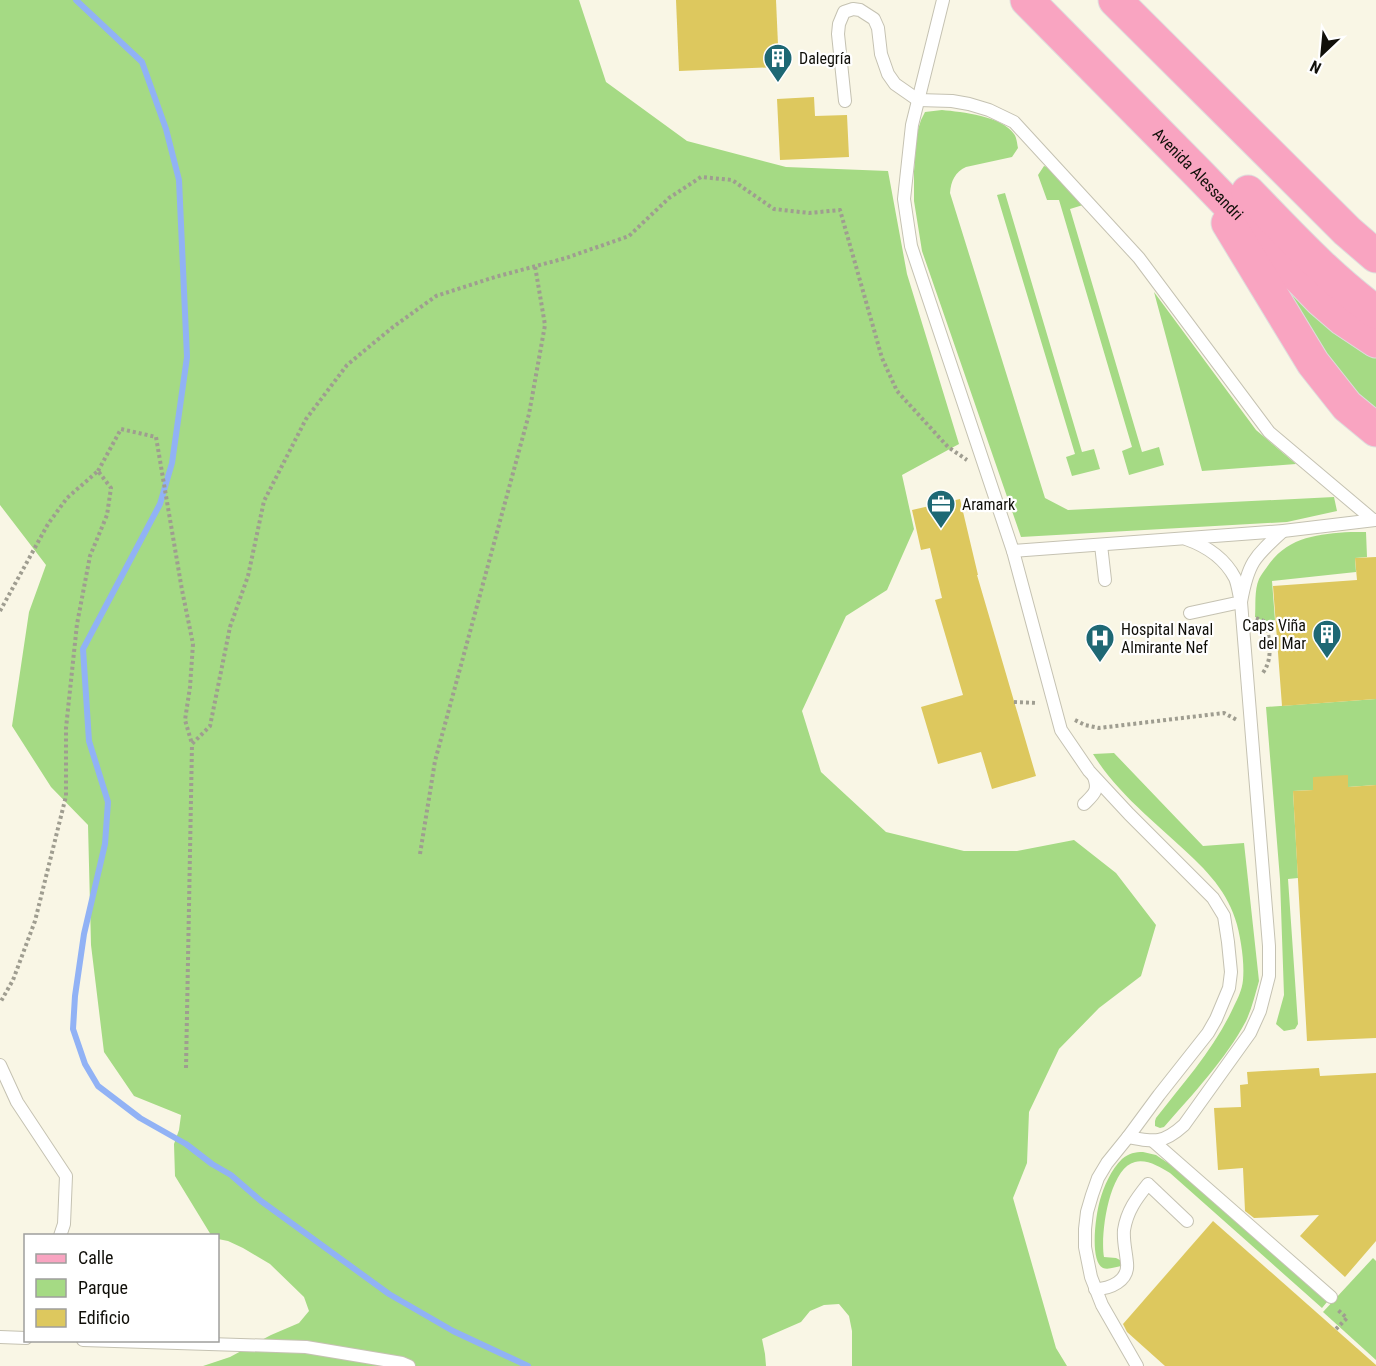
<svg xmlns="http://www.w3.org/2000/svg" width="1376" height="1366" viewBox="0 0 1376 1366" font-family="'Roboto Condensed',sans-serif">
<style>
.green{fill:#a5da84}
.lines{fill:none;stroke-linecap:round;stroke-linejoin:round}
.stream{stroke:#91b2f5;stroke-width:6}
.building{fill:#ddc85e}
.service-casing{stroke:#c5c2b2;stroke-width:14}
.primary-casing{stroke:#dedddd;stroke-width:35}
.path{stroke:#9f9d90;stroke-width:4;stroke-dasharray:3 3;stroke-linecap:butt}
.service{stroke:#fff;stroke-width:12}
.primary{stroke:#f9a4c1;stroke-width:33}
.labels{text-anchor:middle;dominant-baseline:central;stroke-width:4.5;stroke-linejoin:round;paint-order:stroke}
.poi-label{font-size:16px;fill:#100f09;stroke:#fff;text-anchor:start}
.street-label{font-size:16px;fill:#100f09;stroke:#fff}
</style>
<rect width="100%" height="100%" fill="#f9f6e5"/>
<g class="green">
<path d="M0,0h579l27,82 81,59 99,26 102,4 19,103 52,170 -57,31 12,54 -27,61 -41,26 -44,95 19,61 65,60 78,19h53l57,-11 42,33 40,52 -15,51 -42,32 -40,41 -30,63 -2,51 -14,35 43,150 11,18h-215v-35l-3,-15 -10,-12 -15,1 -14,6 -9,11 -39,17 3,15 1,12h-563l27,-9 41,-22 28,-12 10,-12 -5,-14 -34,-33 -27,-16 -15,-7 -10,-2v-3l-7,-1 -36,-59 -1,-32 5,-14 2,-15 -47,-19 -30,-44 -13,-107 -3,-120 -37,-38 -39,-61 17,-114 17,-47 -46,-60z"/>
<path d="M942,110c20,2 60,6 72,24 3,4 3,10 4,14l-6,9 -46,10c-11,5 -15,14 -16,26l95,305 23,12 266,-13 3,14 -50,11 -266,15 -99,-286 -8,-50v-30l3,-38 4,-13 4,-8z"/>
<path d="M1044,166l6,2 33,37 -13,4 72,243 17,-5 5,18 -35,10 -7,-24 10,-4 -73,-247h-12l-9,-25z"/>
<path d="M1005,193l77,259 12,-3 6,20 -28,7 -6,-19 9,-3 -78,-259z"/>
<path d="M1282,281l94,71v63l-43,-39z"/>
<path d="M1154,292l102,138 40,34 -94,7z"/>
<path d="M1351,532h15l1,25 -12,1 1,14 -84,9 3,39 -10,2 -10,-5c1,-12 -1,-26 4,-38 2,-4 5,-8 8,-12 20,-30 50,-33 84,-35z"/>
<path d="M1376,699v86l-28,2 -35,-10v13l-20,1 5,87 -10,1 10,145 -3,5 -11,2 -8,-7 8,-29 -4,-116 -14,-172z"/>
<path d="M1114,753l89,93 41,-3 15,138c-4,14 -7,27 -13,40 -20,38 -54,74 -82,106l-4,1 -5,-2v-5l1,-3c28,-36 59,-70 78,-112 4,-8 8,-16 9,-26 1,-11 0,-24 -2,-36 -5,-37 -21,-60 -47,-85 -35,-34 -75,-63 -101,-105z"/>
<path d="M1143,1152l13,3 18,12 153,135 -5,6 -152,-135c-10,-6 -23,-14 -35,-11 -26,6 -35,73 -31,95l12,1 4,2 1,6c-5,1 -13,4 -18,2 -14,-7 -7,-55 -3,-68 4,-14 11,-30 22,-41 7,-6 13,-7 21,-7z"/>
<path d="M1373,1258l3,3v99l-53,-48z"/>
</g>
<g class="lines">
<path class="stream" d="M76,0l66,62 24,67 13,51 8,177 -15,106 -12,41 -77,145 6,92 19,61 -3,42 -21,90 -9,62 -2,33 12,35 13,22 42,32 46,26 26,20 19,11 30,26 128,93 64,37 75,35"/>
</g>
<g class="building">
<path d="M676,0h100l3,67 -100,4z"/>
<path d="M814,97l1,19 32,-1 2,42 -69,3 -3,-61z"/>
<path d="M960,499l18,76h-1l59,201 -44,13 -11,-37 -43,12 -17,-57 42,-12 -28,-95 7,-2 -12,-50 -9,2 -9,-40z"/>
<path d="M1376,557v142l-94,7 -9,-120 84,-6 -2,-22z"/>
<path d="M1348,775v12l28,-2v253l-69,3 -14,-250 20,-1v-13z"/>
<path d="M1319,1068l1,8 56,-3v168l-31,36 -45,-41 19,-21 -65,3 -9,-7 -2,-43 -25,2 -4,-62 27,-1 -1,-22 8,-1 -1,-12z"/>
<path d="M1213,1221l163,144v1h-211l-38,-34 -4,-8z"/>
</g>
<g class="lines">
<g class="service-casing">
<g id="service">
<path d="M943,0l-31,125 -8,74 7,47 102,305 48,179 28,41 40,43 84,84 11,18 4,26 3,30 -2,16 -13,31 -8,14 -49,62 -31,42 -21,26 -9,15 -6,17 -5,17 -2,17v18l6,30 11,28 35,61"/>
<path d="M845,101l-7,-67 1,-10 5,-12 9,-3 7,1 14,9 4,9 3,26 7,20 7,10 23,16 34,1 17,3 20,6 25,12 125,136 130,174 103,87"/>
<path d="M1186,539c20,7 39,20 49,39 3,7 4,17 6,24l-51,11"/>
<path d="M1101,545l4,35"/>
<path d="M1013,551l270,-20 92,-11"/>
<path d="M1084,804c10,-10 15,-13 10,-27"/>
<path d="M0,1065l17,37 49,74 -2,48 -4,12"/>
<path d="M1128,1137c27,5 35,7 56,-12l66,-92 10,-22 9,-35v-30l-28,-344c7,-39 13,-45 42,-71"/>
<path d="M1153,1141l178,156"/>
<path d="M1095,1289c15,0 34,-8 32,-26 -1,-12 -4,-22 -3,-33 3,-19 12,-31 24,-46l39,37"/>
<path d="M0,1337l26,1"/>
<path d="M83,1340l223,7 96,16 7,3"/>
</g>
</g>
<g class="primary-casing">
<g id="primary">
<path id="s1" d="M1027,0l172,174 122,126 22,19 33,22"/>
<path d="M1115,0l232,231 29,25"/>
<path d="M1248,192c41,42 81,86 128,120"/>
<path d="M1228,223l85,140 34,43 29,24"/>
</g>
</g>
<g class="path">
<path d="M98,471l23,-42 35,8 26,153 11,54 -3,43 -5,33 7,24 18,-18 20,-99 18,-51 16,-75 42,-82 41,-54 46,-38 43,-31 59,-19 71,-19 63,-22 40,-38 32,-21 31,3 42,29 35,4 31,-3 42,148 15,33 51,56 19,13"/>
<path d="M0,611l48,-87 19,-26 31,-27 13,17 -4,27 -17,41 -13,68 -11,104v68l-31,125 -22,59 -13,23"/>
<path d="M1256,618l10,4c3,18 8,37 -4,52"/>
<path d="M1014,702l24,1"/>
<path d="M1075,720l10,5 14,3 125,-15 13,7"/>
<path d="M420,854l15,-93 94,-347 16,-89 -10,-59"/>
<path d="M186,1068l6,-324"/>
<path d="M1336,1329l11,-11 -9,-8"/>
</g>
<use href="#service" class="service"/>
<use href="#primary" class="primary"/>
</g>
<defs>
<g id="building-pin" transform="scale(1.5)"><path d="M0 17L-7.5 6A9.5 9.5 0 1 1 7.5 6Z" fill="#1e6874" stroke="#fff"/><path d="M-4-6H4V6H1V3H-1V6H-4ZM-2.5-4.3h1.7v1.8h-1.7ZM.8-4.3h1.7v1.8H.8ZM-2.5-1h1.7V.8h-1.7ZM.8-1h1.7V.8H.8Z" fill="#fff"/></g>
<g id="office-pin" transform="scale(1.5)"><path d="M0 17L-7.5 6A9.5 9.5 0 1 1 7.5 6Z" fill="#1e6874" stroke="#fff"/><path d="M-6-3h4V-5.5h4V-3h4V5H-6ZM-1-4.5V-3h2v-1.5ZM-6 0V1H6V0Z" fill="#fff"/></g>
<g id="hospital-pin" transform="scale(1.5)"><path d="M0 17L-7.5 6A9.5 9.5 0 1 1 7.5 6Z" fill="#1e6874" stroke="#fff"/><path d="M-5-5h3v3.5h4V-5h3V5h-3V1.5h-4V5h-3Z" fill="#fff"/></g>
</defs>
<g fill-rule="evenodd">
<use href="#building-pin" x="778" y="58"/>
<use href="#office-pin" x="941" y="504"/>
<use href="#building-pin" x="1327" y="634"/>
<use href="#hospital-pin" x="1100" y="638"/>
</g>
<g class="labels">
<g class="poi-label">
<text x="799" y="58">Dalegría</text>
<text x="962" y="504">Aramark</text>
<text x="1306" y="625" text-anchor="end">Caps Viña<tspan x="1306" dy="18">del Mar</tspan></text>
<text x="1121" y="629">Hospital Naval<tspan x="1121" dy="18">Almirante Nef</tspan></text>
</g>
<g class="street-label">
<text stroke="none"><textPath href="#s1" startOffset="244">Avenida Alessandri</textPath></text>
</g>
</g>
<rect x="24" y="1234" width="195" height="108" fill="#ffffff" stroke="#9f9f9d" stroke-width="1.5"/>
<rect x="36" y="1254" width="30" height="9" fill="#f9a4c1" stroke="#9f9f9d" stroke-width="1.5"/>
<text x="78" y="1264" font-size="18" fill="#100f09">Calle</text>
<rect x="36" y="1279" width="30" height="18" fill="#a5da84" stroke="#9f9f9d" stroke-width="1.5"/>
<text x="78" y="1294" font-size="18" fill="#100f09">Parque</text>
<rect x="36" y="1309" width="30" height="18" fill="#ddc85e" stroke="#9f9f9d" stroke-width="1.5"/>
<text x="78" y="1324" font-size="18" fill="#100f09">Edificio</text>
<g transform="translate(1322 54) rotate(206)" stroke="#ffffff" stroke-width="4.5" paint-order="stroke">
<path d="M0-4.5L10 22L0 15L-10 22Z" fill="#100f09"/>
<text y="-9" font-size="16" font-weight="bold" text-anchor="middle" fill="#100f09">N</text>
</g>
</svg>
